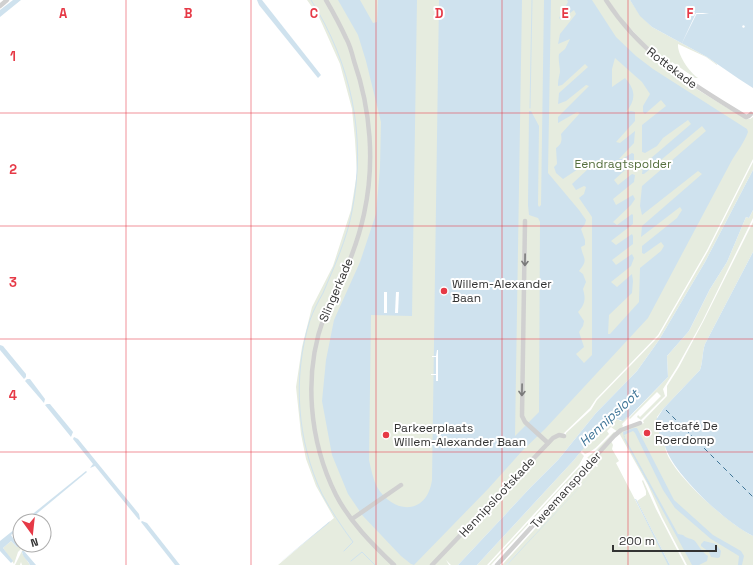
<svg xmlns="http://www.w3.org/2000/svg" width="753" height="565" viewBox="0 0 753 565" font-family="'Space Grotesk',sans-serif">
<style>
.green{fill:#e6ecdf}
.water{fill:#cfe2ee;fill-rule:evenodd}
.pier{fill:#fff}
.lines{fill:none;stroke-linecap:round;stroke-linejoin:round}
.stream{stroke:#cfe2ee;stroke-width:1}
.ferry{stroke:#3f7597;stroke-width:1;stroke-dasharray:5 4;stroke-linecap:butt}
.minor{stroke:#d0d0d0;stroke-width:4.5}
.oneway{stroke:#7a7a7a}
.grid{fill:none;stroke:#e63946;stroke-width:1;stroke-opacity:0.55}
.poi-dot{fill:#e63946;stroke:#fff;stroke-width:1.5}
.labels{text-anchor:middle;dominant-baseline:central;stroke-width:4;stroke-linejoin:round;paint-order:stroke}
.street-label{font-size:12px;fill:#333;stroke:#fff}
.park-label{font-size:12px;fill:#56703f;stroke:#fff}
.poi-label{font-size:12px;fill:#333;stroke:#fff;text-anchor:start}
.water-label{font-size:13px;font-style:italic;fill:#3f7597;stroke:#fff}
.grid-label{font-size:13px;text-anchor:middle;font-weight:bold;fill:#e63946;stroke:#fff;stroke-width:4;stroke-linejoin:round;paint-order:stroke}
</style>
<rect width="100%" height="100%" fill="#fff"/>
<g class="green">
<path d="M307,0h298c13,16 25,35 41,50 29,28 65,48 100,69h4l3,-2v42l-46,91 -49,85 -62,64 -6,9 -27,26 3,1v-2l25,-23 6,-10 62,-64 49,-85 45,-89v8l-48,92 -46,78 -22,31 -41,42 -38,47 -28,28 -72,77h-7l-5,-5 3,5h-171l56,-47 -18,-32 -10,-27 -5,-25 -5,-47 6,-40 10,-40 21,-41 18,-56 6,-37 -2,-33 -3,-31 -12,-45 -21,-47z"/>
<path d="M608,0h22l11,16 11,11 55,30 10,7v1l-11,-8 -28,-13c-1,10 11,28 20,34h-3l-23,-16 -3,4 -13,-11 -31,-32z"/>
<path d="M753,210v8l-51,104 -25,45 -14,22 2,7 -24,24 -4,-3 1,-2 2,2 21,-21 -4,-4 -27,27 -1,-1 39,-41 -1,-21 22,-25 21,-42 17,-27 19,-45 3,1z"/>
<path d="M753,222v30l-48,92c-3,9 -2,17 -5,26l-37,39 -6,8 2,12 -1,1 5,15h2c1,2 0,4 1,6 8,25 64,74 87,85v29h-66l-25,-48 -14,-32 -29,-52 4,-3 21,-7 -1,-2 24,-25v-10l12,-19 24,-45z"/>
<path d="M627,417l1,1 -6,6 1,2 -5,6 -7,-5 -4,4 2,3c-7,7 -14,17 -24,20l-4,-4c11,-10 26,-19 33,-32l7,3z"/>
<path d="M614,432l2,1 -31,33 1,-7 3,-3 6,-5z"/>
<path d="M611,441l2,4 -1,4 7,12 -3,2 53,102h-162l15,-17 -16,17h-4l84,-92 -2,-1 6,-6 3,-1 4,2 1,-1 -4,-5z"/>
<path d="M580,452l4,4 -5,9 -92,100h-10l97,-105z"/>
<path d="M583,463v6l-15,16 -2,-2 -75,82h-2z"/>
<path d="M643,480l13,29 29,56h-15l-33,-64 9,-6v-4l-4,-10z"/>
<path d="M11,541l6,6h2v-2l3,3 -4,4 -4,12 -11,-16z"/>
<path d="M23,549l1,2h-2v2l8,12h-8l-1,-3 -1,3h-5z"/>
</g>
<g class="water">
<path d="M13,0h8l-21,17v-7z"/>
<path d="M257,0h5l59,75 -3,3 -59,-73z"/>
<path d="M338,0h22l13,23 4,-1 1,-22h39l-5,316 -41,-1 -2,145c2,9 4,19 8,27 17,28 50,28 55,-7l7,-480h83l-7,436 24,-24 1,-190 -2,-4 -9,-3 -1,-10 1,-94h2l8,15 -1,79 1,2 2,-2 3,-205h7l-3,173 31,37 7,10 -1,4 -4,5 4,11v5l-4,2c2,12 8,12 -2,24l4,3 3,8 -3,7c3,10 2,15 -5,23l6,9 -1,5 -4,6 5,15 -8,7 8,9 8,-8v-138l-13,-19 5,-4 2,-7 -2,-1 -8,4 -4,-6 16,-15 -4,-4 -21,14 -7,-6 -2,-6 3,-3 -1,-16c6,-4 6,-8 5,-14l19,-21 -3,-1 -19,11v-6l31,-31 -3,-1 -20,16 -8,3 1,-11 29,-26 -3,-3 -23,21 -4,1c0,-6 1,-9 2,-14 0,-5 -2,-12 -1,-18l6,-5 5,-10 -12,5 2,-10 16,-20 -2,-4 -13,10 -2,-2 9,-16 -1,-2h25l24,37 20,19 17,13 94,60 1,3c-4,11 -10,18 -16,28l-84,158 -103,111 -23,22 -34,38 -74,76 -3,-1 -10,-8 -38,-40 -15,-22 -16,-39 -10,-54 4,-41 8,-40 26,-58 16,-48 4,-47 1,-45 -15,-61 -8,-26zM615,58l27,24 8,12 -7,12v6l2,2 16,-14 5,6 -24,19v27l3,1 12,-7 6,-8 25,-18 3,4 -48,41 -1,9h2l58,-48 4,5 -64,55 -2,20 2,9 56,-44 4,3 -60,52 -1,11 39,-30 2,3 -5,8 -35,28v7l2,1 17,-12 3,4 -3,5 -21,17 -1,34 -29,32h-2l1,-19 23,-22 1,-12 -1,-7 -15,13 -6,-5 20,-16 3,-8 -2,-4 -16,11 -4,-5 21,-16v-8l-1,-2 -16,11 -5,-4 22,-17v-9l-1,-1 -15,11 -4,-3 18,-17 4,-6 -2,-4 -17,10 -3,-6 21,-17 1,-7 -3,-1 -14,11 -4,-5 20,-18v-8l-2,-1 -10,6h-3l15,-16 1,-12 -15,12 -4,-1 19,-21v-9l-4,-1 -5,1c10,-12 10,-22 -1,-34l-13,9v-18z"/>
<path d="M630,0h123v88l-14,-9 13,-26 -13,26 -32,-22 -55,-30 -12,-11z"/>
<path d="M753,170v40l-4,8 -3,-1 -19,45 -17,27 -21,42 -22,25 1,21 -40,41 -1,-1 -4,4 -9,-3c-5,9 -12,14 -20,20 -8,7 -14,14 -20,22l-97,105h-19l72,-77 28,-28 38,-47 41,-42 22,-31 46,-78z"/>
<path d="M753,252v284c-27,-13 -80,-62 -88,-90h-2l-5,-17h1l-3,-9 7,-11 37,-39c3,-9 2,-17 5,-26z"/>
<path d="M0,345l3,1 23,28v3l-2,2 -24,-29z"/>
<path d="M27,379h3l15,20 -1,4 -19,-22z"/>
<path d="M47,404h3l23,28 -2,5 -26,-32z"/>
<path d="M634,428h3l37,72 39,35 28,16 3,5 -2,9h-4l1,-9 -28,-17 -36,-31 -12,-18 -28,-57 -2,-2 -9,4 1,2 -1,1 -1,-6z"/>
<path d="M74,437l4,2 61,75 1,5 -1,1 -44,-54 -5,2 3,-4 -20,-25z"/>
<path d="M625,438l53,96 5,1c4,4 8,3 12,6 4,5 7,11 13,15l-1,5 -8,4h-7l-68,-126z"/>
<path d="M596,470l-89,95h-1z"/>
<path d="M86,471l1,1 -59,49h-4z"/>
<path d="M635,499h1l34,66h-2z"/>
<path d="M142,521l5,2 33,42h-5l-34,-43z"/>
<path d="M330,521l-1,2 -52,42z"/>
<path d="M20,525v3l-9,7 8,12h-2l-6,-6 -8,7 10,13 -2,2 -11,-12v-10z"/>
<path d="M704,541l12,3 5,7 -1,6 -2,1 -7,-1 -2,-5 -8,-6v-2z"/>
<path d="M22,551h2l12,14h-6c-2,-5 -8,-8 -8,-14z"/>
</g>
<g class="pier">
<path d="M696,13l26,2 23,11 -1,2 -2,-1 1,-2 -21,-10 -25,-2 -16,32z"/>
<rect x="384" y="292" width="3" height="21"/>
<path d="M396,292h3l-1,21h-3z"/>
<path d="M437,350h1v31h-2v-6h-5v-1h5v-17h-4v-1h4z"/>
</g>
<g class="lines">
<g class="stream">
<path d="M311,0c40,63 56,136 41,211 -5,28 -18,56 -29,82 -5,9 -10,18 -13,27 -18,57 -13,121 12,174 9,17 20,33 31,48l-9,9"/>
<path d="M530,108l2,-108"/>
<path d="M351,561l11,-9 13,13"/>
</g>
<path class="ferry" d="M666,410l87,87"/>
<g class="minor">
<path d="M326,0c7,12 14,25 20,38 4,7 6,15 8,23 17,49 21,103 10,153 -5,23 -13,45 -23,67 -5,12 -12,23 -17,36 -21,57 -15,124 12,178 14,27 36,49 58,70"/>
<path d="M606,0c36,56 85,83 140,117l3,-1 2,-2"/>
<path d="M0,6l7,-6"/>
<path d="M525,221l-3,195 3,6 23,21"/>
<path d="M352,519l49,-34"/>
<path d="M432,565l121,-127 6,-3 5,1"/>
<path d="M497,565l117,-129 7,-6 19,-7"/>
</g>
</g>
<defs><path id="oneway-shaft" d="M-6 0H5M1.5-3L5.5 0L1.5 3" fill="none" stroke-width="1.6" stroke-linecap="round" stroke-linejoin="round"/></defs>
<g class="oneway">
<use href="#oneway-shaft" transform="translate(525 260) rotate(91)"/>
<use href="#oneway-shaft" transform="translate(522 390) rotate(91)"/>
</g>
<path class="grid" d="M126,0v565M251,0v565M376,0v565M502,0v565M628,0v565M0,113h753M0,226h753M0,339h753M0,452h753"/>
<g class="poi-dot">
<circle cx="444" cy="291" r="4"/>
<circle cx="647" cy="433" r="4"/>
<circle cx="386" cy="435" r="4"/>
</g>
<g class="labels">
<g class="street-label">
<text transform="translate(672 68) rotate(37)">Rottekade</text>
<text transform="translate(336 290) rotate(-67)">Slingerkade</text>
<text transform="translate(566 490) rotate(-48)">Tweemanspolder</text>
<text transform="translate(497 497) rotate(-47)">Hennipslootskade</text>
</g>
<g class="park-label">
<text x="623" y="164">Eendragtspolder</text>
</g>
<g class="poi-label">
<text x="452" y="284">Willem-Alexander<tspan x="452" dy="14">Baan</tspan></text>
<text x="655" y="426">Eetcafé De<tspan x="655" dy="14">Roerdomp</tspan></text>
<text x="394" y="428">Parkeerplaats<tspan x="394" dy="14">Willem-Alexander Baan</tspan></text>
</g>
<g class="water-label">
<text transform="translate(609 418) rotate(-43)">Hennipsloot</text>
</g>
</g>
<g class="grid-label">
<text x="63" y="18">A</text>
<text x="188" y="18">B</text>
<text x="314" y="18">C</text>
<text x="439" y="18">D</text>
<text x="565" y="18">E</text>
<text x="690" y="18">F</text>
<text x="13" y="61">1</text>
<text x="13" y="174">2</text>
<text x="13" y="287">3</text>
<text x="13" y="400">4</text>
</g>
<g transform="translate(32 533) rotate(165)"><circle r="19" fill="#ffffff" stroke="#adadad"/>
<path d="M0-3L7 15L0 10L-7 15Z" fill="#e63946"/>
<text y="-6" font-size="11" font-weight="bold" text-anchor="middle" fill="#333333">N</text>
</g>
<path d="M613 545v6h103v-6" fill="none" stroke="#333333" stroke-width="2"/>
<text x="619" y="545" font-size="12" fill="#333333" stroke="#ffffff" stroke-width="3" paint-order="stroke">200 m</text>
</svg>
